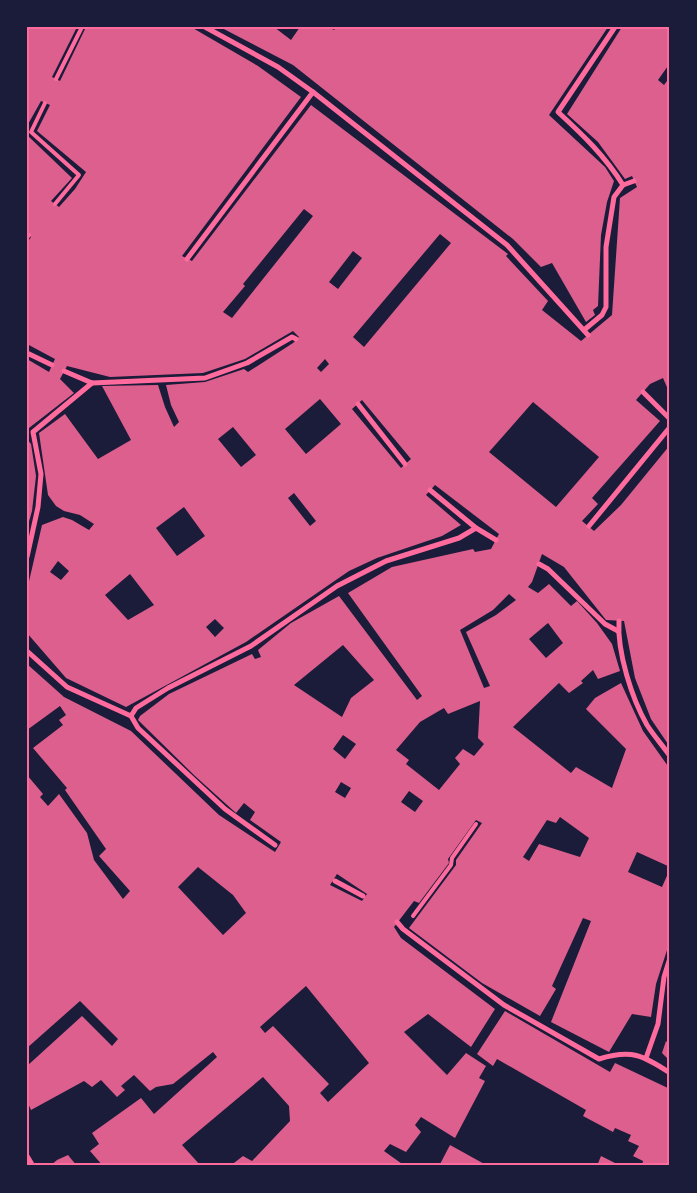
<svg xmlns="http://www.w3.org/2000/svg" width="697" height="1193" viewBox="0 0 697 1193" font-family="Cabin,sans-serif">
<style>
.building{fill:#dd5f8e;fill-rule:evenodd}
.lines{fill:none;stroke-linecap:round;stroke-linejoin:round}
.path{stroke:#ff6b9d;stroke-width:4}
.pedestrian{stroke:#ff6b9d;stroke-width:5}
.neatline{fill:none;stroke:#ff6b9d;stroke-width:2}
</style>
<rect width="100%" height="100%" fill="#1b1b3a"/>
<g class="building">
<path d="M27,27h50l-25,50 8,4 26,-54h105l67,39 43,31 -119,159 10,5 119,-156 197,149 -2,2 42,45 -6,9 39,31 31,-26 8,-117 17,-11 -5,-11 -7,3 -27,-37 -31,-28 55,-87h48v36l-12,17 6,5 6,-8v317l-7,-16 -13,6 -14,16 24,21 -68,77 6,6 -16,17 12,10 27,-26 49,-60v302l-19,-28 -16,-41 -11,-57 -18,-1 -42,-53 -22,-13 -10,28 -4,5 10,6 11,-9 22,22 6,-5 20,22 15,21 8,27 -22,8 -5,-9 -12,11 2,2 -14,10 -10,-10 -46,44 58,46 5,-6 36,21 14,-39 -40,-40 9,-11 26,-15 22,48 27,38v98l-33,-15 -9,20 34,15 8,-18v72l-14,43 -5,33 -19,-3 -23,38 -58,-30 40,-101 -8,-3 -31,68 4,3 -16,27 -58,-33 -73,-55 47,-63v-5l26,-37 -6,-3 -28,39 1,4 -30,40 -5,-2 -20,26 7,11 94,71 -24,38 -43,-33 -24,18 43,43 19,-22 20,13 -7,12 6,3 -30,57 -34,-21 -6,8 6,7 -15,20 -16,-8 -6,7 21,15h-175l13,-10 9,5 38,-40 -1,-15 -26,-29 -81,68 19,21h-98l-13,-15 9,-7 -7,-11 49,-35 13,16 63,-57 -4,-5 -40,32 -17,3 -6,4 -16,-16 -13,11 4,4 -8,7 -16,-17 -9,7 -8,-6 -53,29 -4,-9v-35l55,-50 30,30 6,-7 -38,-38 -53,47v-273l16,19 -3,3 8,9 11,-12 28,39 7,27 29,39 7,-8 -31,-35 7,-7 -41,-59 2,-2 -34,-40 30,-23 -4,-5 7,-5 -6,-9 -33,24v-66l37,33 67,34 88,84 56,37 6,-10 -31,-22 5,-8 -11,-9 -8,10 -41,-37 -57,-56 2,-4 29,-22 83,-40 3,5 6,-2 -3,-7 33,-27 48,-27 78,104 5,-4 -74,-103 44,-26 81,-18 2,3 16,-3 8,-15 -64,-49 -9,10 35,30 -19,11 -65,22 -28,13 -103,71 -120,65 -60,-29 -39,-45v-43l15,-65 21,-8 9,3 17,10 5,-6 -14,-9 -16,-4 -8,-5 -8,-11 -9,-62 26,-19 33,45 33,-19 -29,-54 56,-1 7,22 9,20 5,-5 -8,-17 -5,-20 39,-3 39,-13 4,3 45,-29 6,-6 -6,-6 -48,28 -42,14 -93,4 -43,-11 -7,13 14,14 -45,35 -2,-3v-66l22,13 6,-13 -28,-15v-101l4,-6 -4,-4v-98l45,43 -21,23 8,6 16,-18 11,-17 -49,-41 13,-26 -9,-4 -14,25zM304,209l9,7 -81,102 -9,-6 22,-26 -2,-2zM440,234l11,9 -87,104 -11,-10zM353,251l9,7 -24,31 -9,-7zM325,359l4,5 -8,8 -4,-4zM320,399l21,25 -35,30 -21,-25zM362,400l49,59 -10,9 -49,-59zM533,402l66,55 -43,50 -67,-55zM233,427l23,28 -15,12 -23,-28zM294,493l22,28 -6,5 -22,-28zM184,507l21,29 -28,20 -21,-28zM58,561l11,10 -8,9 -11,-8zM130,574l24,31 -26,15 -23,-25zM509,594l7,6 -20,15 -30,17 24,54 -6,2 -24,-58 33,-20zM215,619l9,9 -9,9 -9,-10zM548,623l15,20 -17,15 -17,-19zM343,645l31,35 -23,18 -9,19 -48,-32zM480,701l-2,37 6,6 -10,12 -11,-7 -8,9 5,6 -21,26 -33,-26 3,-4 -13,-10 24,-28 24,-14 4,6zM343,735l13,9 -11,15 -12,-10zM341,782l10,6 -6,10 -10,-6zM409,791l14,10 -8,11 -14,-10zM560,817l29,21 -9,19 -41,-13 -10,17 -6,-4 24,-37 9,3zM198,867l35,28 13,18 -23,22 -45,-48zM337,874l30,20 -5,7 -32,-16zM306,986l63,77 -41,39 -8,-9 9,-9 -56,-58 -8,7 -5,-6z"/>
<path d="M220,27h54l17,13 9,-13h29l5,3 2,-3h272l-59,88 56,52 9,14 -7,21 -6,33 -3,71 -5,4 2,5 -9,7 -34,-59 -11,4 -28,-28 -220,-174z"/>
<path d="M27,439l4,5 5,32 -4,35 -4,14z"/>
<path d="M505,1011l105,61 5,-9 55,26v77h-28l1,-5 -10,-5 6,-10 -11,-5 3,-6 -16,-7 -2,4 -30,-16 3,-6 -89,-51 -4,7 -16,-12z"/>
<path d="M666,1041l4,4v16l-8,-8z"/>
<path d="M450,1145l38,21h-49z"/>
<path d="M68,1155l9,11h-27l7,-6z"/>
<path d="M601,1156l20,10h-24z"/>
</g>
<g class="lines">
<g class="path">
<path d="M56,79l26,-52"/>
<path d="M45,103l-14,29 48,43 -24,29"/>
<path d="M27,238l2,-3"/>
<path d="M413,916l38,-51 1,-7 24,-34"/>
</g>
<g class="pedestrian">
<path d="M205,27l73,40 35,25 194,153 81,90"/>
<path d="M615,27l-57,85c25,23 47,44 65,73"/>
<path d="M623,185l11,-4"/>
<path d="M187,259l126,-167"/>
<path d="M584,330l18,-15 4,-8v-60l8,-50 9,-12"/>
<path d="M27,353l25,12"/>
<path d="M64,371l28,12 113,-5 42,-15 45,-26 4,2"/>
<path d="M643,392l27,27"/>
<path d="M358,404l47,60"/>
<path d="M430,490l46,38 20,12"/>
<path d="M589,526l81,-99"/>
<path d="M27,557l11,-50 3,-33 -8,-42 59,-49"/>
<path d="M539,564l9,5 57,55 13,7"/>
<path d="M619,621c-2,31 13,78 28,104 7,11 16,21 23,31"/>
<path d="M27,651l40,36 64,29 7,12 87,81 50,36"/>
<path d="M131,716l5,-8 32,-20 83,-42 86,-60 49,-25 73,-23 17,-10"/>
<path d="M335,881l28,15"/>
<path d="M397,922l6,7 101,76 95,54c32,-10 44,-4 71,14"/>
<path d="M646,1058l12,-34 6,-47 6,-19"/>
<path d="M27,1156l6,10"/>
</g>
</g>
<rect width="697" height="1193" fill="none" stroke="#1b1b3a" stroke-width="57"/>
<rect x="28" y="28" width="640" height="1136" class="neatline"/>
</svg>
